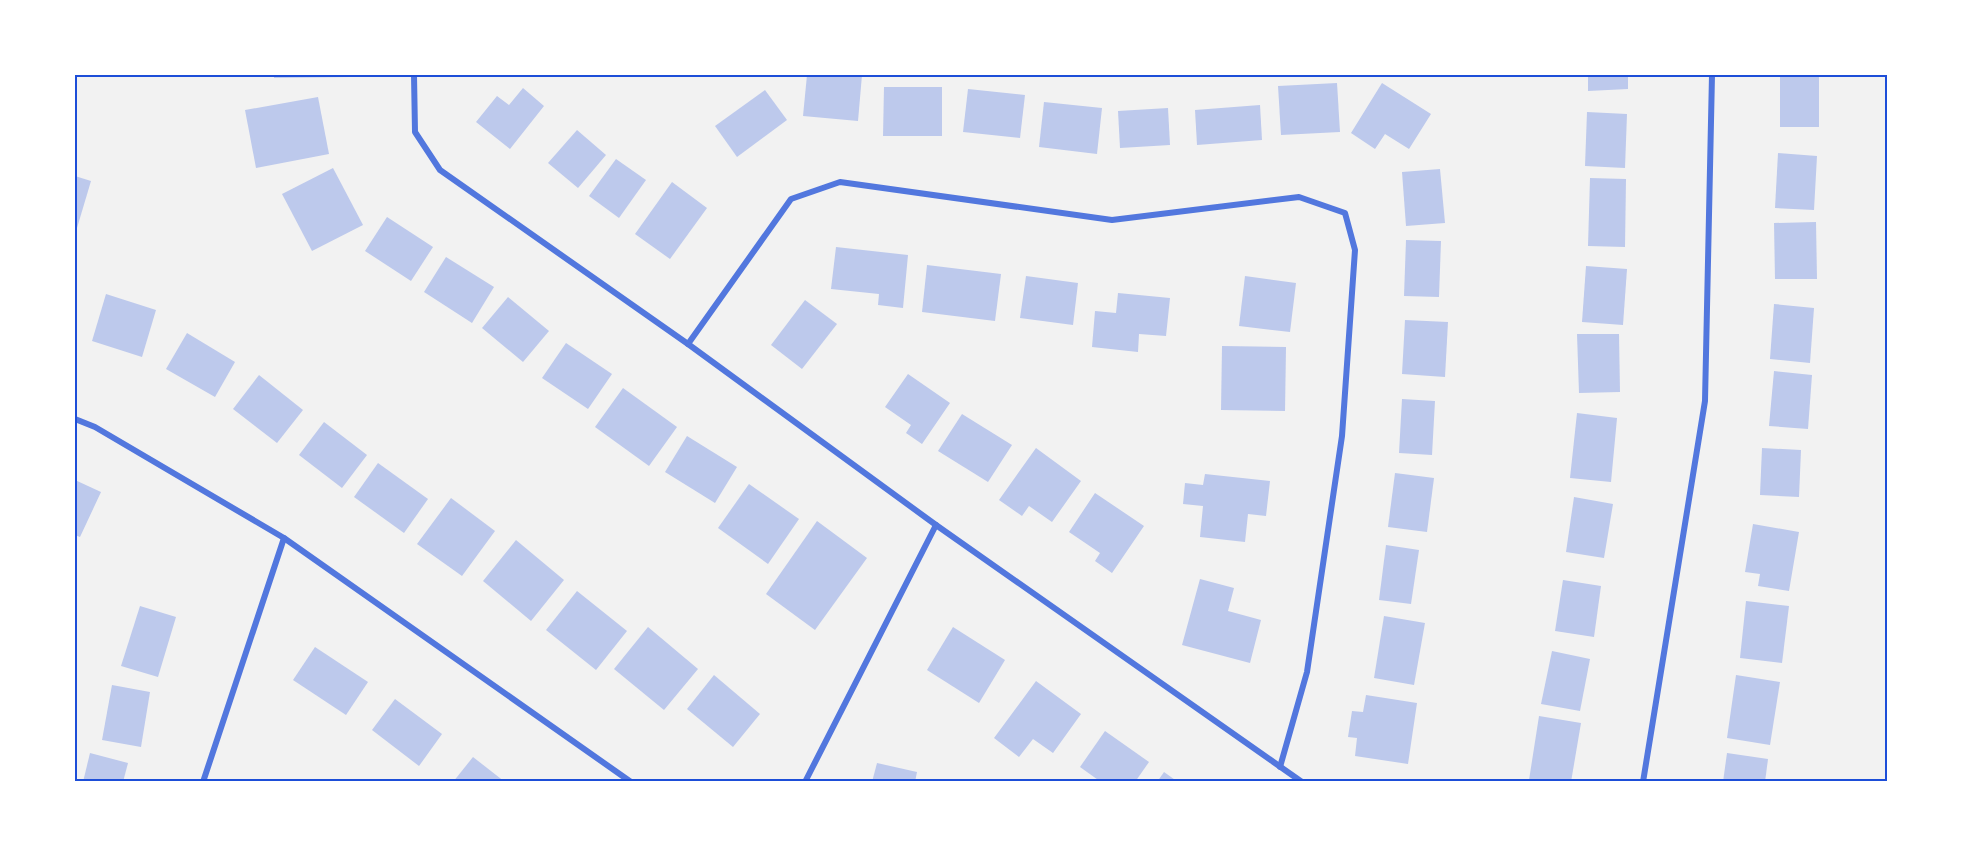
<svg xmlns="http://www.w3.org/2000/svg" width="1962" height="857" viewBox="0 0 1962 857" font-family="'Nunito Sans',sans-serif">
<style>
.building{fill:#bdc9ec}
.lines{fill:none;stroke-linecap:round;stroke-linejoin:round}
.minor{stroke:#5277de;stroke-width:6}
.neatline{fill:none;stroke:#1d4ed8;stroke-width:2}
</style>
<rect width="100%" height="100%" fill="#f2f2f2"/>
<g class="building">
<path d="M274,75h77v2l-77,1z"/>
<path d="M807,75h55l-4,46 -55,-5z"/>
<path d="M1588,75h40v14l-40,2z"/>
<rect x="1780" y="75" width="39" height="52"/>
<path d="M1337,83l3,49 -59,3 -3,-49z"/>
<path d="M1382,83l49,31 -22,35 -24,-15 -10,15 -24,-16z"/>
<path d="M884,87h58v49h-59z"/>
<path d="M523,88l21,18 -34,43 -34,-27 21,-26 12,9z"/>
<path d="M968,89l57,6 -5,43 -57,-6z"/>
<path d="M765,90l22,30 -50,37 -22,-31z"/>
<path d="M318,97l11,57 -73,14 -11,-58z"/>
<path d="M1044,102l58,6 -5,46 -58,-7z"/>
<path d="M1260,105l2,35 -65,5 -2,-35z"/>
<path d="M1168,108l2,37 -50,3 -2,-37z"/>
<path d="M1587,112l40,2 -2,54 -40,-2z"/>
<path d="M577,130l29,25 -28,33 -30,-25z"/>
<path d="M1778,153l39,3 -3,54 -39,-2z"/>
<path d="M616,159l30,21 -27,38 -30,-22z"/>
<path d="M333,168l30,57 -51,26 -30,-57z"/>
<path d="M1440,169l5,54 -39,3 -4,-54z"/>
<path d="M75,176l16,5 -14,47 -2,-1z"/>
<path d="M1590,178l36,1 -1,68 -37,-1z"/>
<path d="M672,182l35,26 -37,51 -35,-25z"/>
<path d="M387,217l46,30 -22,34 -46,-30z"/>
<path d="M1816,222l1,57h-42l-1,-56z"/>
<path d="M1406,240l35,1 -2,56 -35,-1z"/>
<path d="M836,247l72,8 -5,53 -25,-3 1,-11 -48,-5z"/>
<path d="M446,257l48,30 -22,36 -48,-31z"/>
<path d="M927,265l74,9 -6,47 -73,-9z"/>
<path d="M1586,266l41,3 -4,56 -41,-3z"/>
<path d="M1026,276l52,7 -5,42 -53,-7z"/>
<path d="M1245,276l51,7 -6,49 -51,-6z"/>
<path d="M1118,293l52,5 -4,38 -27,-2 -1,18 -46,-5 3,-36 21,2z"/>
<path d="M106,294l50,16 -14,47 -50,-16z"/>
<path d="M508,297l41,34 -26,31 -41,-34z"/>
<path d="M805,300l32,24 -35,45 -31,-24z"/>
<path d="M1774,304l40,4 -4,55 -40,-4z"/>
<path d="M1405,320l43,2 -3,55 -43,-3z"/>
<path d="M187,333l48,29 -20,35 -49,-28z"/>
<path d="M1577,334h42l1,58 -41,1z"/>
<path d="M566,343l46,31 -24,35 -46,-31z"/>
<path d="M1222,346l64,1 -1,64 -64,-1z"/>
<path d="M1774,371l38,4 -4,54 -39,-3z"/>
<path d="M908,374l42,29 -28,41 -16,-11 5,-8 -26,-18z"/>
<path d="M259,375l44,35 -26,33 -44,-34z"/>
<path d="M623,388l54,39 -28,39 -54,-39z"/>
<path d="M1402,399l33,2 -3,54 -33,-2z"/>
<path d="M1577,413l40,5 -6,64 -41,-4z"/>
<path d="M962,414l50,31 -24,37 -50,-31z"/>
<path d="M324,422l43,33 -25,33 -43,-33z"/>
<path d="M687,436l50,31 -22,36 -50,-31z"/>
<path d="M1036,448l45,33 -29,41 -23,-16 -7,10 -23,-16z"/>
<path d="M1762,448l39,2 -2,47 -39,-2z"/>
<path d="M378,463l50,36 -24,34 -50,-36z"/>
<path d="M1395,473l39,5 -7,54 -39,-5z"/>
<path d="M1205,474l65,7 -4,35 -18,-2 -3,28 -45,-5 3,-31 -20,-2 2,-21 18,2z"/>
<path d="M75,480l26,12 -21,45 -5,-2z"/>
<path d="M749,484l50,35 -31,45 -50,-36z"/>
<path d="M1095,493l49,33 -32,47 -17,-12 5,-8 -31,-21z"/>
<path d="M1574,497l39,7 -9,54 -38,-6z"/>
<path d="M451,498l44,33 -33,45 -45,-32z"/>
<path d="M817,521l50,37 -52,72 -49,-36z"/>
<path d="M1753,524l46,8 -10,59 -31,-5 2,-12 -15,-2z"/>
<path d="M516,540l48,40 -33,41 -48,-40z"/>
<path d="M1386,545l33,5 -8,54 -32,-4z"/>
<path d="M1200,579l34,9 -6,23 33,9 -11,43 -68,-18z"/>
<path d="M1563,580l38,6 -7,51 -39,-6z"/>
<path d="M577,591l50,40 -31,39 -50,-40z"/>
<path d="M1746,601l43,5 -7,57 -42,-5z"/>
<path d="M140,606l36,11 -18,60 -37,-11z"/>
<path d="M1384,616l41,7 -11,62 -40,-7z"/>
<path d="M648,627l50,42 -34,41 -50,-41z"/>
<path d="M953,627l52,33 -26,43 -52,-33z"/>
<path d="M315,647l53,35 -22,33 -53,-35z"/>
<path d="M1552,651l38,8 -10,52 -39,-7z"/>
<path d="M714,675l46,39 -27,33 -46,-38z"/>
<path d="M1736,675l44,7 -10,63 -43,-7z"/>
<path d="M1036,681l45,33 -28,39 -20,-14 -14,18 -25,-19z"/>
<path d="M112,685l38,7 -9,55 -39,-7z"/>
<path d="M1366,695l51,8 -9,61 -53,-8 2,-18 -9,-1 4,-26 11,1z"/>
<path d="M395,699l47,35 -23,32 -47,-36z"/>
<path d="M1539,716l42,7 -10,59 -42,-2z"/>
<path d="M1105,731l44,31 -14,20h-34l-21,-15z"/>
<path d="M90,753l38,10 -5,19h-40z"/>
<path d="M1727,753l41,6 -3,23h-42z"/>
<path d="M473,757l32,25h-52z"/>
<path d="M877,763l40,9 -2,10h-43z"/>
<path d="M1164,772l14,10h-21z"/>
</g>
<g class="lines">
<g class="minor">
<path d="M414,75l1,57 25,38 248,174 248,181 366,257"/>
<path d="M688,344l103,-145 49,-17 272,38 187,-23 46,16 10,37 -13,186 -35,236 -27,95"/>
<path d="M75,419l20,8 189,111 347,244"/>
<path d="M203,782l81,-244"/>
<path d="M805,782l131,-257"/>
<path d="M1643,782l62,-381 7,-326"/>
</g>
</g>
<rect width="1962" height="857" fill="none" stroke="#ffffff" stroke-width="153"/>
<rect x="76" y="76" width="1810" height="704" class="neatline"/>
</svg>
